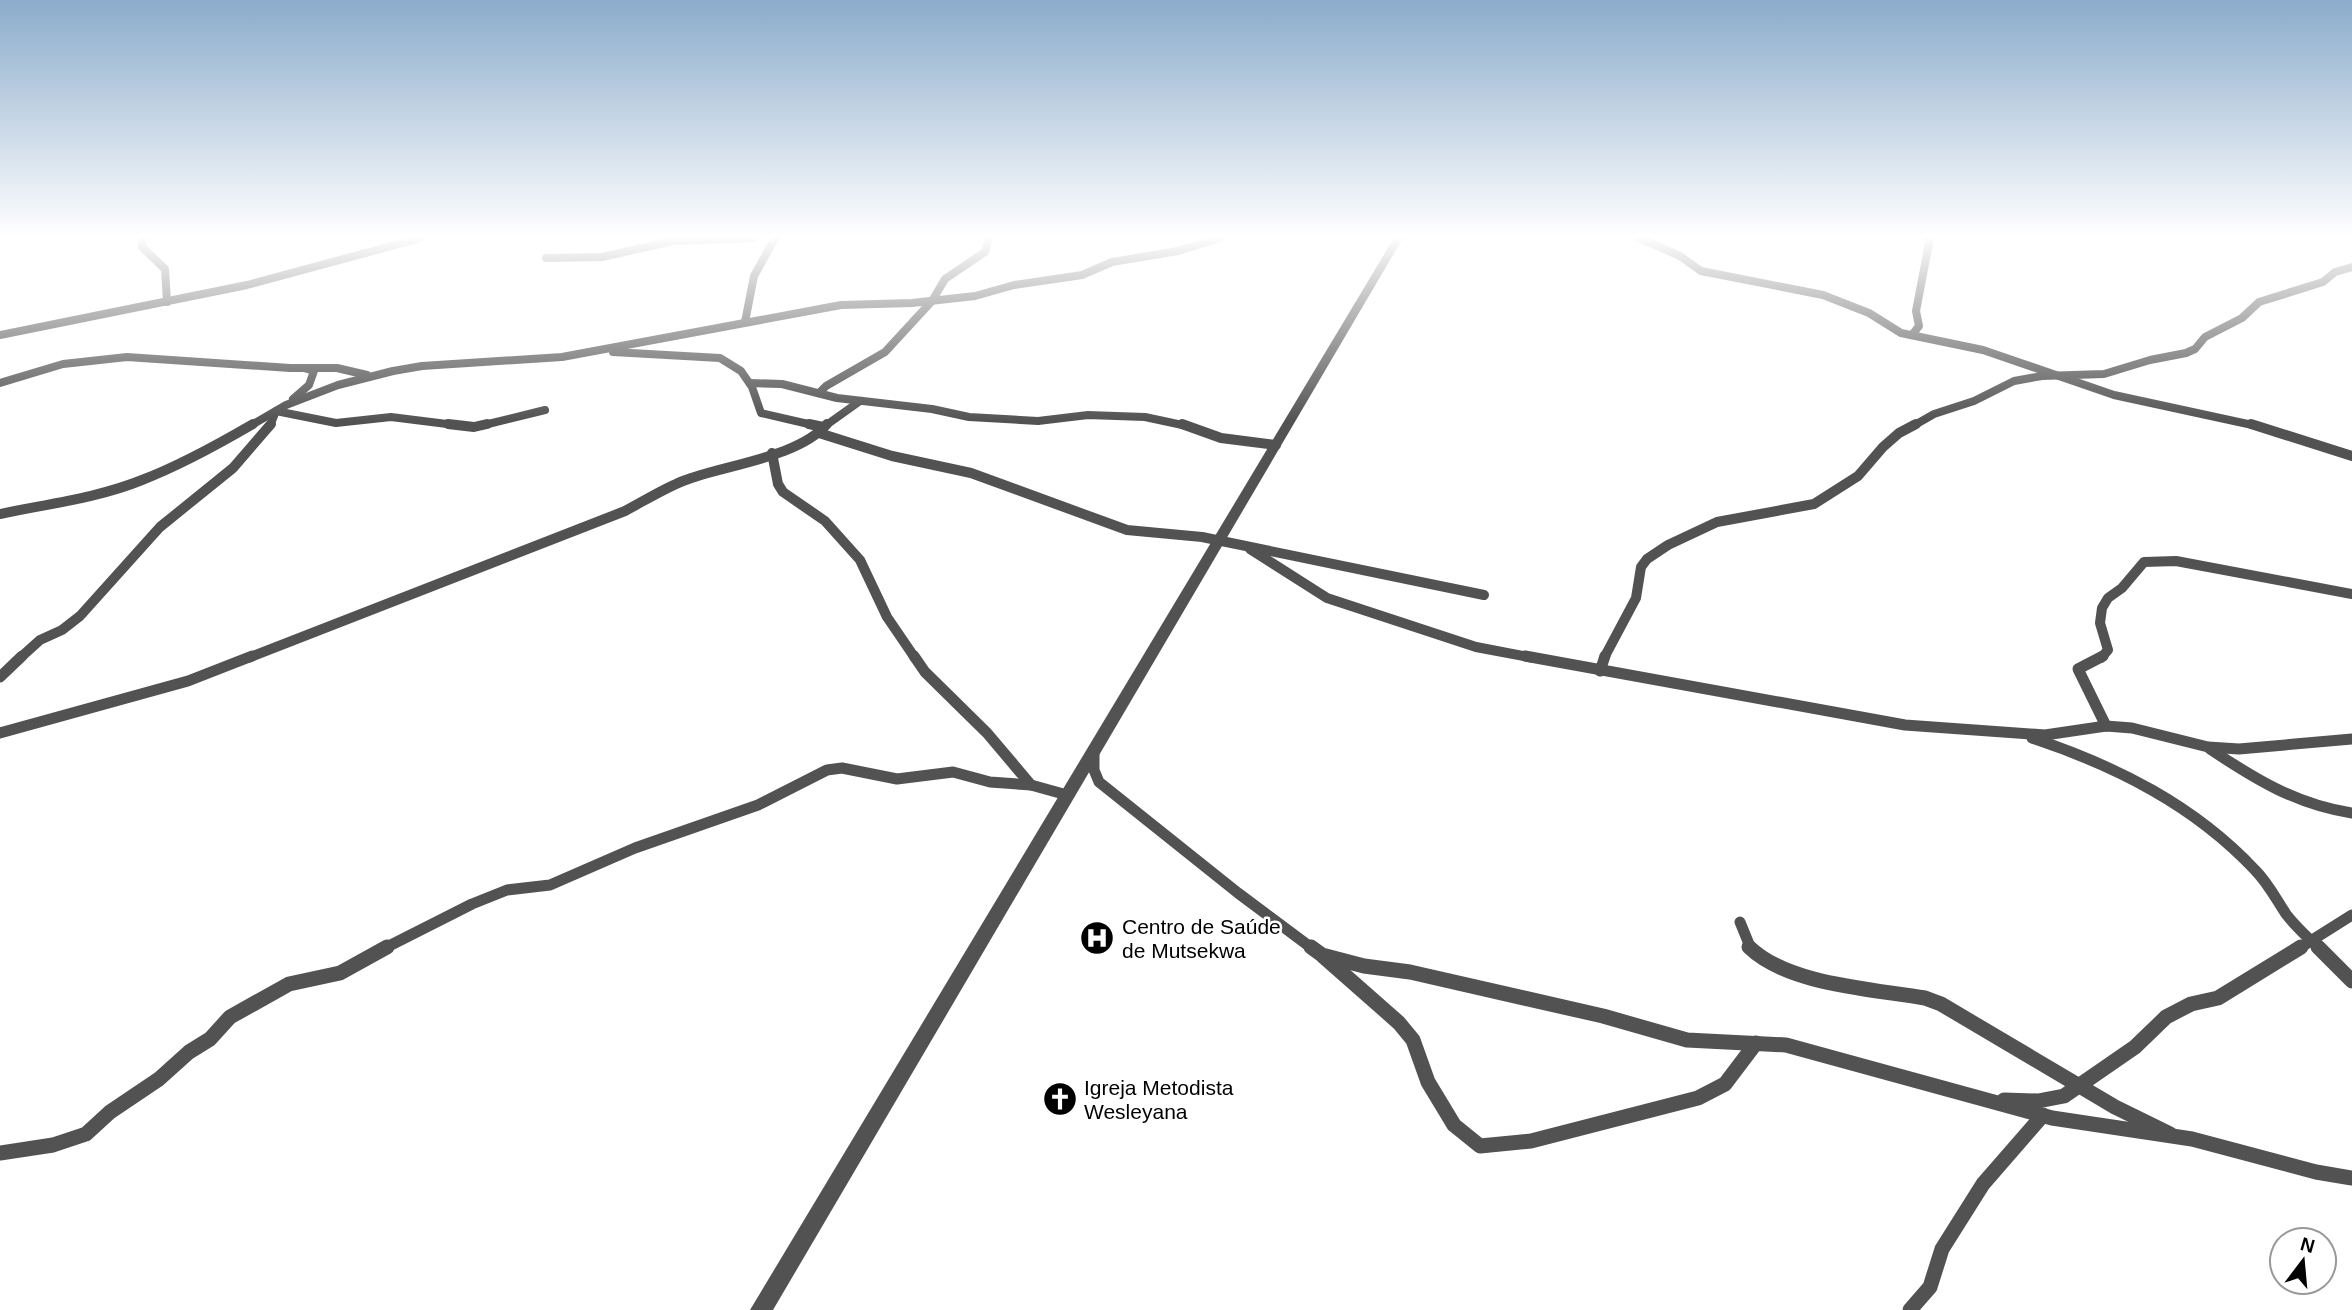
<svg xmlns="http://www.w3.org/2000/svg" width="2352" height="1310" viewBox="0 0 2352 1310" font-family="Arial,sans-serif">
<style>
.lines{fill:none;stroke-linecap:round;stroke-linejoin:round}
.minor-far3{stroke:#525252;stroke-width:8}
.minor-far2{stroke:#525252;stroke-width:10}
.minor-far1{stroke:#525252;stroke-width:11}
.minor{stroke:#525252;stroke-width:15}
.tertiary{fill:#525252;fill-rule:evenodd}
.labels{text-anchor:middle;dominant-baseline:central;stroke-width:5;stroke-linejoin:round;paint-order:stroke}
.near-poi-label{font-size:21px;fill:#000;stroke:#fff;text-anchor:start}
</style>
<rect width="100%" height="100%" fill="#fff"/>
<g class="lines">
<g class="minor-far3">
<path d="M142,238v9l23,22 2,33"/>
<path d="M1639,238l41,18 21,15 122,24 46,18 32,20 82,17 131,45 143,31"/>
<path d="M546,258l56,-1 71,-16 81,-3"/>
<path d="M745,322l9,-46 21,-38"/>
<path d="M0,335l247,-50 174,-47"/>
<path d="M1912,335l7,-9 -3,-15 14,-73"/>
<path d="M613,352l107,6 21,13 11,16 9,26 56,13"/>
<path d="M0,383l63,-19 64,-7 163,11h47l30,7"/>
<path d="M750,383l32,1 55,14 95,11 37,8 69,4 50,-6 57,2 42,9"/>
<path d="M819,393l7,-7 59,-34 47,-51 13,-22 40,-27 4,-14"/>
<path d="M293,399l16,-14 5,-14 -10,-3"/>
<path d="M250,426l36,-21 52,-20 55,-14 29,-5 140,-9 279,-52 71,-2 63,-7 39,-11 68,-10 30,-13 66,-11 42,-13"/>
<path d="M270,426l6,-15 60,12 55,-6 72,9"/>
<path d="M480,426l65,-16"/>
<path d="M825,426l35,-25"/>
<path d="M1913,426l21,-12 40,-13 40,-20 28,-5 62,-2 46,-14 36,-7 9,-4 10,-12 37,-19 17,-16 64,-20 12,-10 17,-5"/>
</g>
<g class="minor-far2">
<path d="M448,424l26,3 13,-3"/>
<path d="M809,424l14,3"/>
<path d="M1182,424l39,14 55,7"/>
<path d="M2251,424l101,32"/>
<path d="M819,433l73,23 79,17 156,57 75,7 282,58"/>
<path d="M772,453l6,31 5,8 42,29 35,39 27,57 28,41"/>
<path d="M0,514c47,-10 98,-16 142,-34 39,-15 75,-35 111,-56"/>
<path d="M1250,549l77,49 149,49 58,11"/>
<path d="M20,658l20,-18 22,-10 18,-14 80,-89 73,-59 38,-44"/>
<path d="M248,658l377,-147c19,-10 38,-22 58,-30 40,-16 115,-23 144,-57"/>
<path d="M1604,658l32,-60 5,-31 6,-8 21,-14 49,-23 97,-18 44,-28 25,-29 16,-14 17,-9"/>
<path d="M2101,658l7,-8 -8,-27 2,-15 6,-10 14,-10 22,-26 32,-1 176,33"/>
</g>
<g class="minor-far1">
<path d="M914,656l11,16 62,61 44,52 36,10"/>
<path d="M1525,656l380,69 140,10 61,-9 26,2 76,19 31,2 113,-10"/>
<path d="M2103,656l-25,13 28,57"/>
<path d="M1600,671l5,-15"/>
<path d="M0,677l22,-21"/>
<path d="M0,733l188,-52 64,-25"/>
<path d="M2032,738c84,28 162,67 223,132 13,13 21,29 31,44 10,13 22,24 34,35"/>
<path d="M2210,749c45,30 87,56 142,64"/>
<path d="M1094,751v19l5,12 139,111 75,56"/>
<path d="M1740,922l11,27"/>
<path d="M383,949l89,-45 35,-14 43,-5 85,-37 123,-43 69,-35 15,-2 55,11 56,-7 37,10 41,3"/>
<path d="M2298,949l54,-34"/>
</g>
<g class="minor">
<path d="M1311,947l11,8 42,11 46,6 193,44 84,24 99,5 266,73 140,21 124,33 36,6"/>
<path d="M1749,947c39,38 124,42 176,51l16,6 174,103 55,27"/>
<path d="M2318,947l34,34"/>
<path d="M1323,956l76,67 14,17 15,42 26,43 26,21 51,-5 167,-43 27,-14 31,-41"/>
<path d="M2004,1100l34,1 26,-5 71,-49 31,-30 25,-13 27,-6 83,-51"/>
<path d="M0,1153l53,-8 33,-11 24,-22 49,-33 30,-27 21,-13 20,-22 59,-33 51,-11 47,-26"/>
<path d="M1910,1310l20,-23 12,-38 41,-65 60,-69"/>
</g>
<path class="tertiary" d="M1394,238h9l-630,1072h-23z"/>
</g>
<linearGradient id="sky" x2="0" y2="1"><stop stop-color="#8baccb"/><stop offset="0.56" stop-color="#fff"/><stop offset="1" stop-color="#fff" stop-opacity="0"/></linearGradient>
<rect width="2352" height="422" fill="url(#sky)"/>
<defs>
<g id="hospital-disc" transform="scale(1.75)"><circle r="9.5" fill="#000" stroke="#fff"/><path d="M-5-5h3v3.5h4V-5h3V5h-3V1.5h-4V5h-3Z" fill="#fff"/></g>
<g id="church-disc" transform="scale(1.75)"><circle r="9.5" fill="#000" stroke="#fff"/><path d="M-1.2-6h2.4v3.5h3.3v2.4h-3.3V6h-2.4V-.1h-3.3v-2.4h3.3Z" fill="#fff"/></g>
</defs>
<g fill-rule="evenodd">
<use href="#hospital-disc" x="1097" y="938"/>
<use href="#church-disc" x="1060" y="1099"/>
</g>
<g class="labels">
<g class="near-poi-label">
<text x="1122" y="926">Centro de Saúde<tspan x="1122" dy="24">de Mutsekwa</tspan></text>
<text x="1084" y="1087">Igreja Metodista<tspan x="1084" dy="24">Wesleyana</tspan></text>
</g>
</g>
<g transform="translate(2303 1261) rotate(16)"><circle r="33" fill="#ffffff" stroke="#999999" stroke-width="2"/>
<path d="M0-5L12 26L0 18L-12 26Z" fill="#000000"/>
<text y="-10" font-size="19" font-weight="bold" text-anchor="middle" fill="#000000">N</text>
</g>
</svg>
